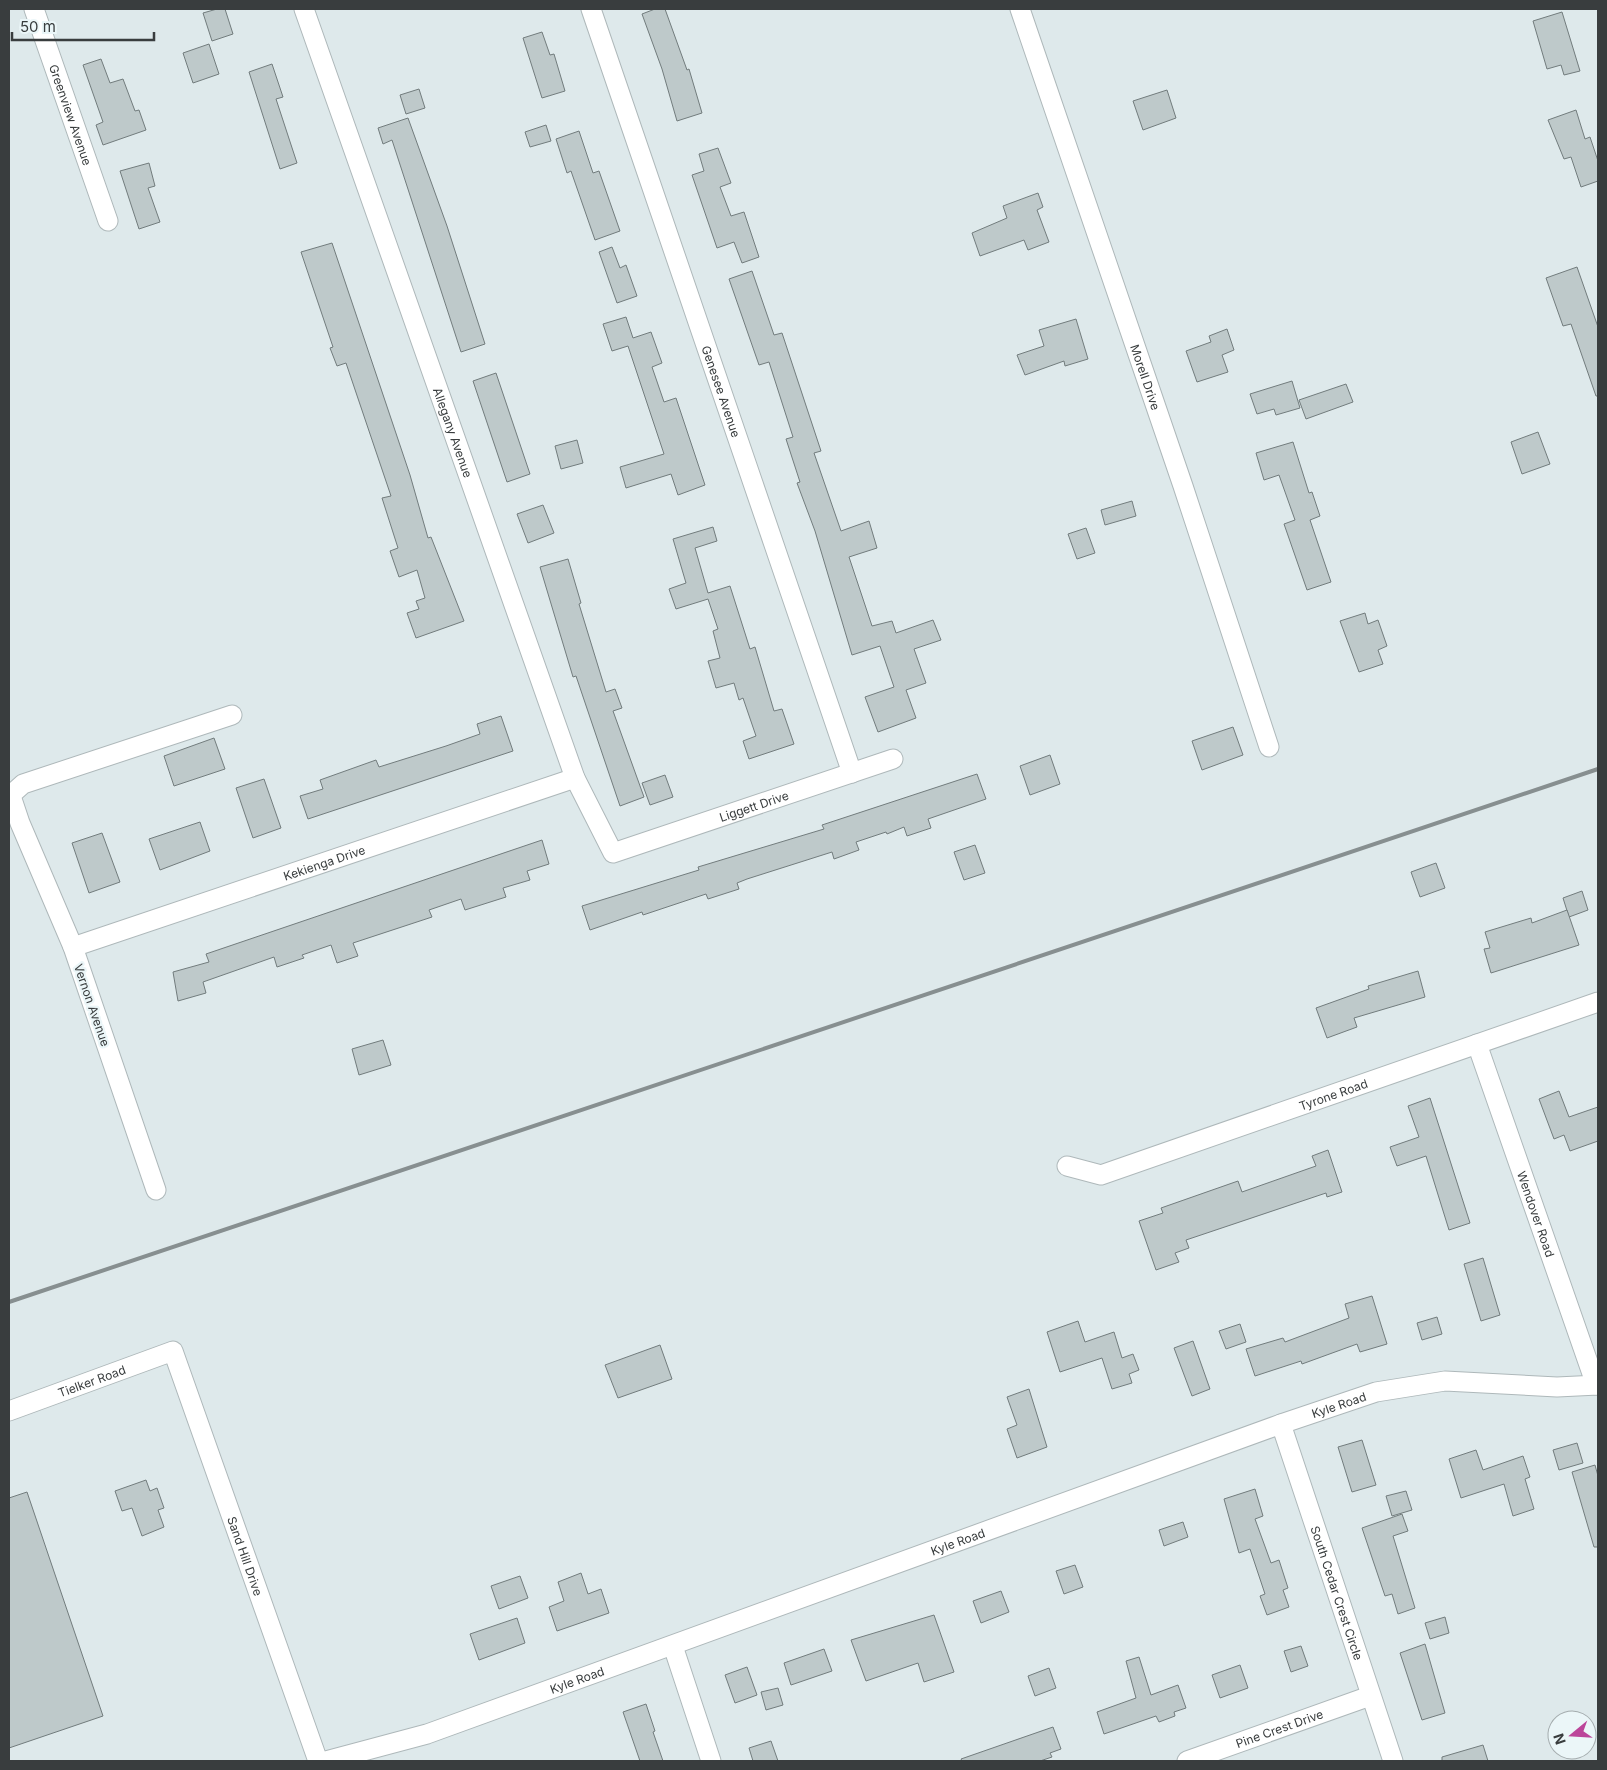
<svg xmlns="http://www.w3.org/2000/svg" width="1607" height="1770" viewBox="0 0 1607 1770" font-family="Inter,sans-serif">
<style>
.building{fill:#bec9ca;stroke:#727c7d}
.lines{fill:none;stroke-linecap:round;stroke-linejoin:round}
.minor-casing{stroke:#aeb8ba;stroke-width:21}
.minor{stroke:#fff;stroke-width:19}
.rail{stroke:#878f90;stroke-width:4}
.labels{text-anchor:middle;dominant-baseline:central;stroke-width:4.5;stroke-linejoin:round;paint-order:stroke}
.street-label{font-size:12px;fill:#393d3e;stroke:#ebf6f8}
</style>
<rect width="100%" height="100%" fill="#dee9eb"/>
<g class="building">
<path d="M217,9h8l8,25 -21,7 -9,-28z"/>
<path d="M655,9h10l22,61 2,-1 13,44 -25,8 -15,-52 -20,-55z"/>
<path d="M1562,12l18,59 -16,4 -3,-10 -14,4 -14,-48z"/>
<path d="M542,32l8,23 4,-1 11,37 -23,7 -19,-60z"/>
<path d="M209,44l10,30 -26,9 -10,-30z"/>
<path d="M101,59l9,24 13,-4 12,32 4,-1 7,20 -43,15 -7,-20 7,-3 -20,-57z"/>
<path d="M272,64l11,33 -7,2 21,64 -17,6 -31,-97z"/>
<path d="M419,89l6,19 -19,6 -6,-19z"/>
<path d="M1167,90l9,28 -33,12 -10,-29z"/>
<path d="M1576,110l9,29 5,-2 8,24v20l-17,6 -10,-30 -7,2 -16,-39z"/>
<path d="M408,118l39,108 38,118 -24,8 -69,-212 -9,4 -5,-16z"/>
<path d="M546,125l5,16 -21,6 -5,-15z"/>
<path d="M579,131l14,42 6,-2 21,60 -25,9 -24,-69 -4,2 -11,-34z"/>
<path d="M718,148l13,35 -11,4 11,29 13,-4 15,45 -17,6 -8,-21 -17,6 -25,-73 12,-4 -5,-17z"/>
<path d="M149,163l6,23 -7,2 12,34 -21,7 -19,-58z"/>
<path d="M1038,193l5,14 -6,3 12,32 -21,8 -4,-10 -44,16 -8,-23 35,-15 -4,-12z"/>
<path d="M332,243l78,232 18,63 3,-1 33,84 -48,17 -9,-25 12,-4 -3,-8 9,-3 -8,-28 -18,7 -9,-26 8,-3 -16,-50 9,-2 -45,-133 -9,3 -7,-18 3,-1 -32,-95z"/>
<path d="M612,247l8,21 6,-3 11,31 -20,7 -18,-51z"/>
<path d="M1577,267l21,60v69h-2l-25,-72 -8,2 -17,-48z"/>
<path d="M752,271l22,64 8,-2 39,118 -7,2 27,78 28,-10 8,27 -28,9 23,69 20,-5 4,12 37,-13 8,20 -27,9 12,34 -20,7 10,28 -38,14 -13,-35 29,-10 -14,-41 -28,9 -37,-124 -18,-48 3,-1 -14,-43 7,-2 -24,-75 -10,3 -30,-86z"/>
<path d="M626,317l7,21 18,-6 11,31 -10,4 12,35 12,-4 29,87 -27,10 -7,-21 -45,14 -6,-21 44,-13 -36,-108 -16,5 -9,-27z"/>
<path d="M1076,319l12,40 -23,7 -1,-5 -39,14 -8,-20 27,-9 -5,-16z"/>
<path d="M1227,329l7,21 -12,5 6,17 -31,10 -11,-31 25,-9 -2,-6z"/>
<path d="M496,373l34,101 -23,8 -34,-101z"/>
<path d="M1292,381l8,27 -24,7 -2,-6 -17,5 -7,-20z"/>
<path d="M1346,384l7,18 -47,17 -7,-19z"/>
<path d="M1538,432l12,32 -28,10 -11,-32z"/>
<path d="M577,440l6,23 -22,6 -6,-23z"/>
<path d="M1293,442l16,51 3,-1 8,24 -10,4 21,62 -24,8 -23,-66 11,-4 -16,-45 -15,5 -8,-27z"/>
<path d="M1132,501l4,15 -31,9 -4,-15z"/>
<path d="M543,505l11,28 -26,10 -11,-29z"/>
<path d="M713,527l4,14 -22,7 13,45 22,-7 20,63 5,-2 19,64 8,-2 12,35 -45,15 -6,-18 13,-5 -13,-38 -4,2 -5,-17 -18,5 -8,-27 12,-3 -7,-27 5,-2 -10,-30 -32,10 -7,-20 17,-6 -13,-44z"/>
<path d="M1086,528l9,25 -18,6 -9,-25z"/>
<path d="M568,559l13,44 -2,1 27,88 9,-3 7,19 -9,3 31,86 -24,9 -44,-130 -3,1 -33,-110z"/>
<path d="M1365,613l3,11 10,-4 9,26 -9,4 5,14 -24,8 -19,-51z"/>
<path d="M501,716l12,35 -205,68 -8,-23 23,-7 -3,-9 56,-20 3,7 67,-21 34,-12 -3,-10z"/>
<path d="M1233,727l10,28 -41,15 -10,-29z"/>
<path d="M214,738l11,31 -51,17 -10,-30z"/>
<path d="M1050,755l10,29 -30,11 -10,-29z"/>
<path d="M977,774l9,25 -58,20 3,9 -24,8 -3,-9 -17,7 -1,-2 -30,10 3,8 -25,9 -2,-7 -85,27 -10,4 2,6 -31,10 -2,-5 -63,21 -1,-3 -52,18 -8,-24 117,-36 -1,-3 126,-38 -2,-4z"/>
<path d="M665,775l8,22 -23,8 -8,-22z"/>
<path d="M264,779l17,49 -28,10 -17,-50z"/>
<path d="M200,822l10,29 -50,19 -11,-31z"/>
<path d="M102,833l18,49 -31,11 -17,-50z"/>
<path d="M542,840l7,24 -22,7 3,9 -27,8 3,9 -41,13 -4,-11 -32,11 3,7 -79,26 5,13 -21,7 -6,-18 -29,10 2,3 -27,9 -3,-10 -71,25 3,11 -28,8 -5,-29 36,-10 -3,-8z"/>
<path d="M975,845l10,28 -21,7 -10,-28z"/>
<path d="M1436,863l9,25 -25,9 -9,-25z"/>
<path d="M1582,891l6,19 -19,7 -6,-19z"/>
<path d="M1567,910l12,35 -88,28 -7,-24 6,-1 -5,-16 46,-14 1,5z"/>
<path d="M1418,971l7,26 -71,21 3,9 -30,11 -11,-30 53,-19 -1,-3z"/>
<path d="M383,1040l8,25 -32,10 -7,-26z"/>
<path d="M1559,1091l10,26 29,-10v34l-28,10 -6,-16 -10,4 -15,-40z"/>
<path d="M1430,1098l40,125 -21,7 -23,-74 -29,10 -7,-19 29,-10 -11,-31z"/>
<path d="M1328,1150l14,42 -15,5 -1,-4 -140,47 3,8 -14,5 4,9 -23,8 -17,-49 24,-8 -2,-5 77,-27 4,11 74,-26 -4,-10z"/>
<path d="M1483,1258l17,57 -19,6 -17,-57z"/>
<path d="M1372,1296l15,48 -27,8 -3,-8 -55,20 -1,-3 -46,15 -9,-27 37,-11 2,4 64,-24 -4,-14z"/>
<path d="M1437,1317l5,17 -20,6 -5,-17z"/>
<path d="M1078,1321l7,21 29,-10 8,26 11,-4 6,16 -10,4 3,9 -20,6 -10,-31 -42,14 -13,-40z"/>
<path d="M1240,1324l6,18 -20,7 -7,-18z"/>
<path d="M1193,1341l17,48 -18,7 -18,-48z"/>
<path d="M660,1345l12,34 -54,19 -13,-33z"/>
<path d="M1029,1389l18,58 -30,11 -10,-29 10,-4 -10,-28z"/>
<path d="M1362,1440l14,45 -24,7 -14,-45z"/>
<path d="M1577,1443l6,20 -24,7 -6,-20z"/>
<path d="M1476,1450l7,20 40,-14 7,21 -5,2 9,30 -21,7 -9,-32 -43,14 -12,-39z"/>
<path d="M1595,1465l3,11v71h-4l-22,-75z"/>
<path d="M146,1480l4,11 7,-3 7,20 -6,2 6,17 -22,9 -10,-28 -10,3 -7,-20z"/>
<path d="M1255,1489l8,27 -8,3 16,44 8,-3 9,28 -5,2 6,17 -22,8 -7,-19 5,-2 -15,-45 -11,4 -15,-54z"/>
<path d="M1406,1491l6,19 -20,6 -6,-20z"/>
<path d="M27,1492l76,224 -94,32v-250z"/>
<path d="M1402,1514l6,17 -15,5 22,72 -17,6 -6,-20 -7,2 -23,-68z"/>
<path d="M1183,1522l5,15 -24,9 -5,-16z"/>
<path d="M1075,1565l8,22 -19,7 -8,-23z"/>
<path d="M581,1573l7,21 13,-5 8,24 -52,18 -8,-24 15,-6 -6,-19z"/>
<path d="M520,1576l8,22 -29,11 -8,-23z"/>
<path d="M1001,1591l8,21 -28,11 -8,-22z"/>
<path d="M934,1615l20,57 -30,10 -6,-19 -52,18 -15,-41z"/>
<path d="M1445,1617l4,16 -19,6 -5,-16z"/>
<path d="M517,1618l8,25 -46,17 -9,-26z"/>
<path d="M1425,1644l20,69 -23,7 -22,-67z"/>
<path d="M1301,1646l7,20 -17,6 -7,-21z"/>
<path d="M824,1649l8,22 -41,14 -7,-22z"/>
<path d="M1139,1657l12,38 27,-10 8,23 -12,4 1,4 -16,6 -3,-6 -52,18 -7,-22 39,-14 -10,-37z"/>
<path d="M1240,1665l8,23 -28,10 -8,-23z"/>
<path d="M747,1667l10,28 -22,8 -10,-28z"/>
<path d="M1049,1668l7,20 -21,8 -7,-20z"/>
<path d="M778,1688l5,17 -17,5 -5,-18z"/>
<path d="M646,1704l9,27 -2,1 10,29h-23l-17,-49z"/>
<path d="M1053,1727l8,22 -11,4 2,4 -12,4h-78l-1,-2z"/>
<path d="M771,1741l7,20h-25l-4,-13z"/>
<path d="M1483,1745l5,16h-46v-4z"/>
</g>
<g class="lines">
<g class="minor-casing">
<g id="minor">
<path id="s1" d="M34,9l74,212"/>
<path id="s2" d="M304,9l271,769 38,75 280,-94"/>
<path id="s3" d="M591,9l261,764"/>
<path id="s4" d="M1020,9l163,477 86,261"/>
<path id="s5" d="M73,947l502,-169"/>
<path id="s6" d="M1477,1044l119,341"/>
<path id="s7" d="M1067,1166l34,9 497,-173"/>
<path d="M156,1190l-83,-243 -53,-124 -8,-24 1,-6 10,-9 209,-69"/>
<path id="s8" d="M9,1411l164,-60 145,410"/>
<path id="s9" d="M1281,1424l112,337"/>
<path d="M673,1646l38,115"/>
<path id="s10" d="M326,1761l101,-27 854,-310 95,-32 69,-11 112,6 41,-2"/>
<path id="s11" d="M1187,1761l183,-65"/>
</g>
</g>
<use href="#minor" class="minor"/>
<path class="rail" d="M9,1302l1589,-533"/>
</g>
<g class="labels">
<g class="street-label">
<text stroke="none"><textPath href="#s1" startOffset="112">Greenview Avenue</textPath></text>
<text stroke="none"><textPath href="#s4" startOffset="389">Morell Drive</textPath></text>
<text stroke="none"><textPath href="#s3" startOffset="404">Genesee Avenue</textPath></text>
<text stroke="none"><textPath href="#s2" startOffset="449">Allegany Avenue</textPath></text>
<text stroke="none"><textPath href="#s2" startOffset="1048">Liggett Drive</textPath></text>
<text stroke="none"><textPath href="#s5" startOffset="265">Kekienga Drive</textPath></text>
<text transform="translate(92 1005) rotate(71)">Vernon Avenue</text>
<text stroke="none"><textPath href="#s7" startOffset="281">Tyrone Road</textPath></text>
<text stroke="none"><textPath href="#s6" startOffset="180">Wendover Road</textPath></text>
<text stroke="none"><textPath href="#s8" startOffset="88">Tielker Road</textPath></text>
<text stroke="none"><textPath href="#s10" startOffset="1074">Kyle Road</textPath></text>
<text stroke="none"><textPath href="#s10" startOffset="669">Kyle Road</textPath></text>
<text stroke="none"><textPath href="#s8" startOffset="392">Sand Hill Drive</textPath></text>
<text stroke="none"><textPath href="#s9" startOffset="178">South Cedar Crest Circle</textPath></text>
<text stroke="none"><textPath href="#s10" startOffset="264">Kyle Road</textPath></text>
<text stroke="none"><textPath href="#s11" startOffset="98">Pine Crest Drive</textPath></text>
</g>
</g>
<rect width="1607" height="1770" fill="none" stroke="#393d3e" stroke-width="20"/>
<g transform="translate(1572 1735) rotate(252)"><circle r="24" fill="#ebf6f8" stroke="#a4acae"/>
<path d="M0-4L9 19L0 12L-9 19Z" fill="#bc459a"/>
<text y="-8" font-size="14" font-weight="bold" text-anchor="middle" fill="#393d3e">N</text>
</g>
<path d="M12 32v8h142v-8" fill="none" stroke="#393d3e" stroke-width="2.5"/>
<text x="20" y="32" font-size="15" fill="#393d3e" stroke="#ebf6f8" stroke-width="4" paint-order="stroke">50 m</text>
</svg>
